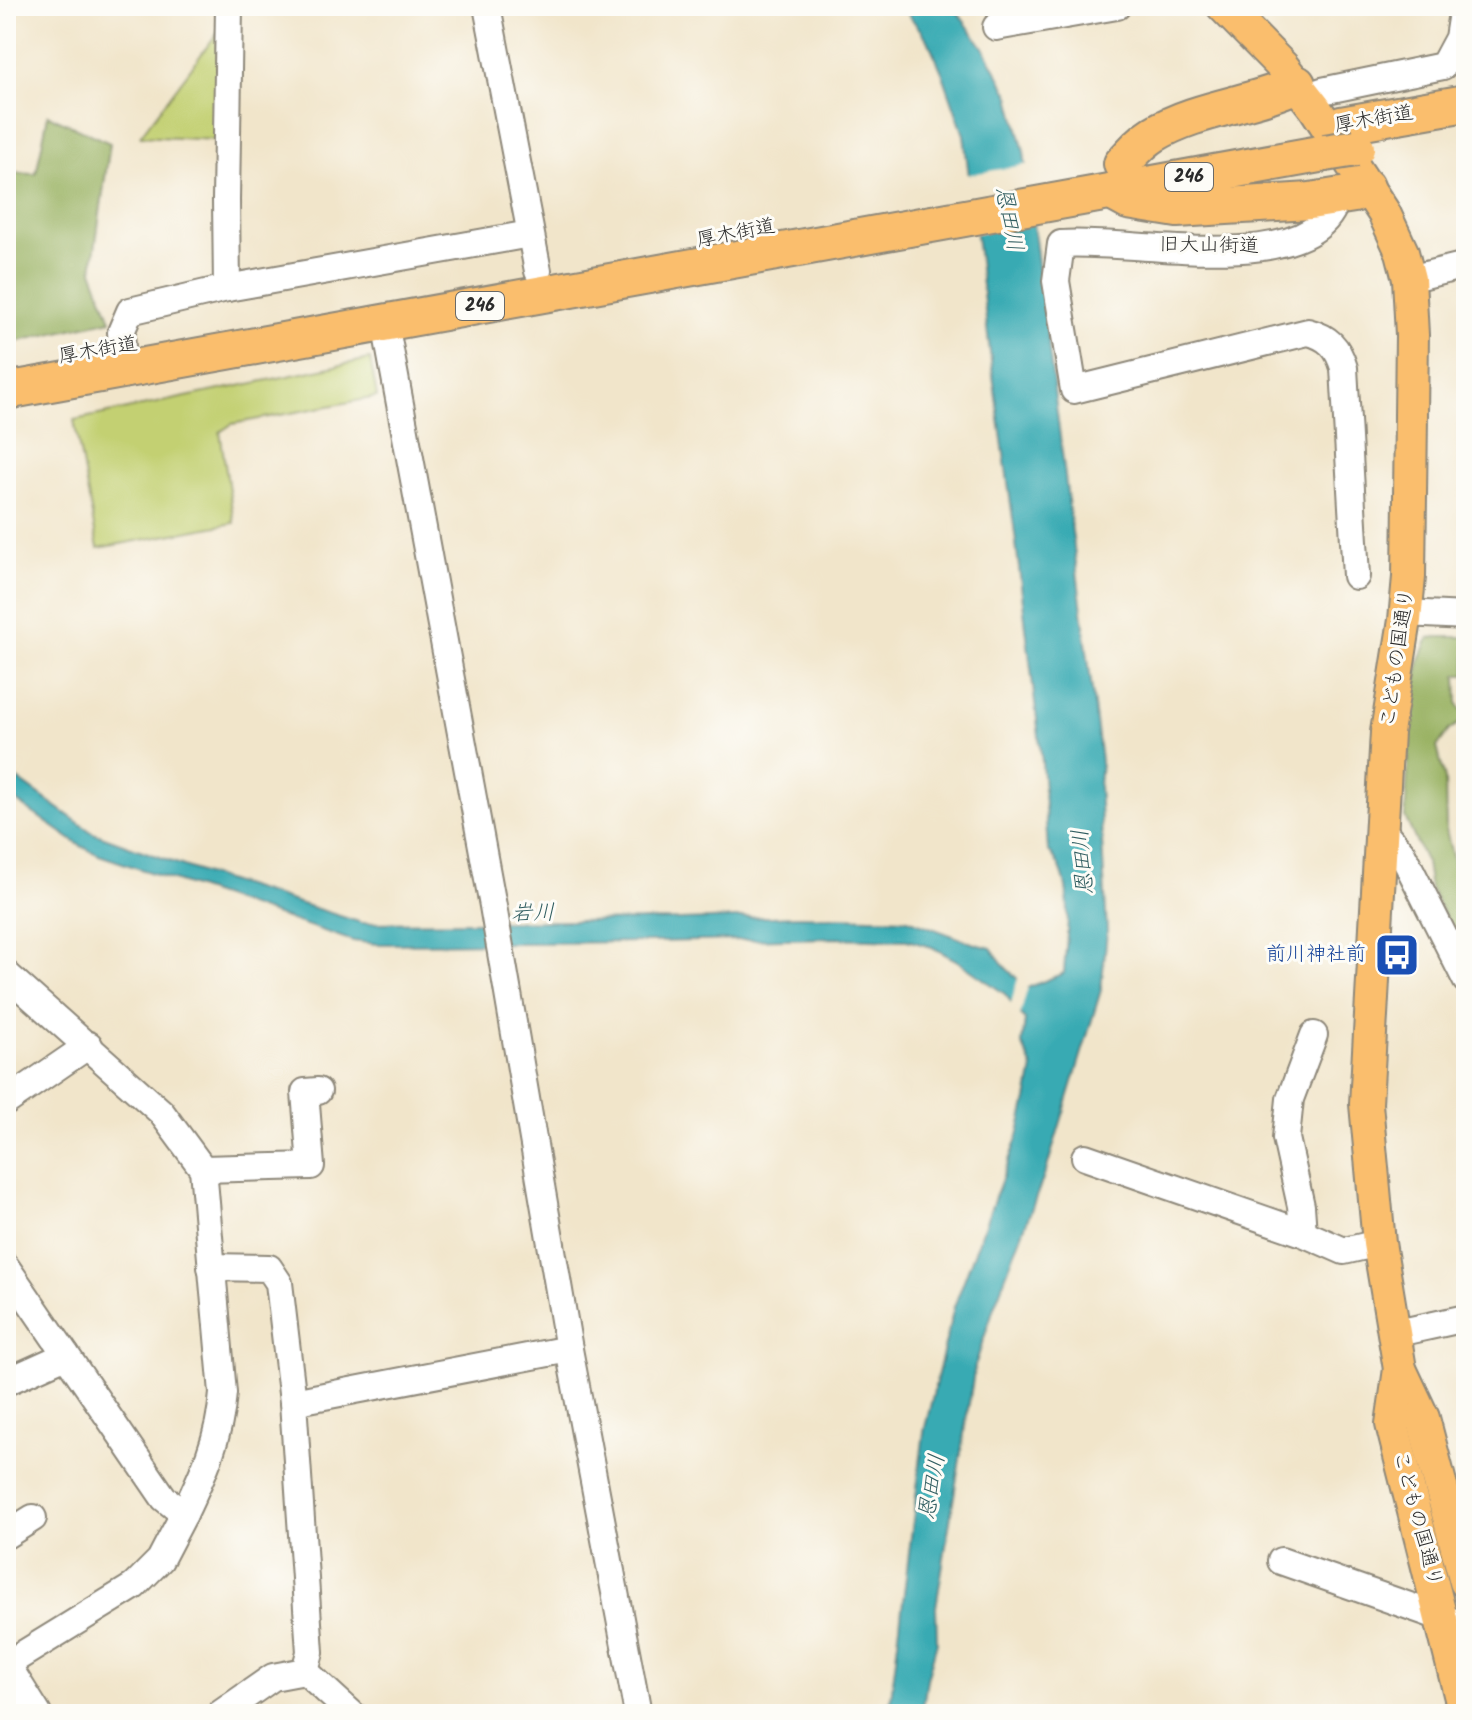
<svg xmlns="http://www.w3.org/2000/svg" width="1472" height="1720" viewBox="0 0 1472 1720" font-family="Kalam,'Klee One',sans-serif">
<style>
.green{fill:#c3d072;stroke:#777e4e;stroke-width:2}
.forest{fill:#9ab264;stroke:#626e48;stroke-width:2}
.water{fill:#39aab3;stroke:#326a6f;stroke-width:2}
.pier{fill:#f1e5ca}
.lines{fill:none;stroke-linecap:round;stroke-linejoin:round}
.minor-casing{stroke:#8e887a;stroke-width:30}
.major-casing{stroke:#8e887a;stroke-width:36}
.highway-casing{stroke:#8e887a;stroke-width:40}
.minor{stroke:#fff;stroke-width:26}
.major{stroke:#fabe6d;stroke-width:32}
.highway{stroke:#fabe6d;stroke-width:36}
.highway-bridge-casing{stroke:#8e887a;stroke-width:40;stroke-linecap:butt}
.highway-bridge{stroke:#fabe6d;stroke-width:36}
.labels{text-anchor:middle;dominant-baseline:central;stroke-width:6;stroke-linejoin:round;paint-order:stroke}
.shield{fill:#fdfcf7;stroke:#6a6a68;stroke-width:2}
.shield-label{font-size:18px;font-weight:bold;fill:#2b2b2b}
.street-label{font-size:20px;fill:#2b2b2b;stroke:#fdfcf7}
.transit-label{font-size:20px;fill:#164399;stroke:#fdfcf7;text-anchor:end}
.water-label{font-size:22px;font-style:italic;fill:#315e61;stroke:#fdfcf7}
</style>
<rect width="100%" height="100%" fill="#fdfcf7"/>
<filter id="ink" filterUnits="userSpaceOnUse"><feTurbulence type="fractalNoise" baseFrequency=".0125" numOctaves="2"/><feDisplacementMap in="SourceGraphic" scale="16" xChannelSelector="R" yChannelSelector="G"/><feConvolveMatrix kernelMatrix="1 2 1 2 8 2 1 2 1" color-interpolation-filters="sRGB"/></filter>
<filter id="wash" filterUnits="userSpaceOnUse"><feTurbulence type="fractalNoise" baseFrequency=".006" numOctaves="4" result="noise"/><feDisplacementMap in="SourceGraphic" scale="32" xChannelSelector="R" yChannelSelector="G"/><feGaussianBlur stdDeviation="1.8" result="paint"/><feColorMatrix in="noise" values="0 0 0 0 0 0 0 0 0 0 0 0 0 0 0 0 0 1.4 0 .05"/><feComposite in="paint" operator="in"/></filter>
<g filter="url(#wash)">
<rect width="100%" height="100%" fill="#f1e5ca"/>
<g class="green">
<path d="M218,32l-2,108 -76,-4z"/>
<path d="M370,359l7,38 -145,27 -12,8 14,91 -136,25 -24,-128z"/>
</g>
<g class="forest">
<path d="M48,115l62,28 -18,127 19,50 -105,24v-171l30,1z"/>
<path d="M1437,637h29v38h-9l1,29 8,15 -17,11 -12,17 8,32 1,51 20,85v40l-36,-66 -4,-26 -21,-46 5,-84 10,-74 9,-21z"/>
</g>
<path class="water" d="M902,6h51l32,44 25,46 14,56 77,609 -2,25 8,146 -6,58 -55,181 -52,136 -19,59 -39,241 1,35 -10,37 -5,35h-33l35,-282 30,-125 64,-171 9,-36 6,-32 -11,-24 3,-24 -20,-26 -49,-34 -24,-13 -25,-7 -76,-2 -176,4 -278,2 -24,-3 -254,-86 -20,-10 -73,-51v-23l87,62 113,41 156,49 317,-3 119,-4 110,3 64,24 19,5 15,20 21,20 37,-15c2,-39 14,-92 -16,-123l-6,-88 -28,-236 -23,-165 -27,-226 -22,-63 -14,-32z"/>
<g class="pier">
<path d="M1030,164l7,58 -65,12 -6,-59z"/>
<path d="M1019,975l10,8 -10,36 -9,-12z"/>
</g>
</g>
<g filter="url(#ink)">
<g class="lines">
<g class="minor-casing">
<g id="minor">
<path d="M487,6l51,265"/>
<path d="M996,27l121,-21"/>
<path d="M1307,96l15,-5 121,-25 15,-28 5,-32"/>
<path d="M1337,198c-22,84 -213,39 -276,46l-5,37 18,109 234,-58c20,5 30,15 36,36l12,208"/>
<path d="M1409,279l57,-14"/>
<path d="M227,288l-1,-88 3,-194"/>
<path d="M385,323l108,583 76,443 69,365"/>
<path d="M122,347l-1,-15 9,-21 97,-23 303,-54"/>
<path d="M1405,613l61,3"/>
<path d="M1381,828l21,25 64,127"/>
<path d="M6,974l155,138 42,57 20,224c-3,45 -20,81 -39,121"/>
<path d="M6,1102l83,-57"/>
<path d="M1085,1157l218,76 41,18 35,-8"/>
<path d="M203,1169l108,-3 -6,-74 13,-1"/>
<path d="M1303,1233l-2,-27 -15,-68 4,-39 24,-64"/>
<path d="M6,1267l158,231 20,16 -24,46 -26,26 -127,78"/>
<path d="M211,1267l58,1 10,15 14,119 17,250 -5,19"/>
<path d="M1393,1334l73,-16"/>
<path d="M6,1382l60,-27"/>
<path d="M293,1402l276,-53"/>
<path d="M6,1535l27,-17"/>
<path d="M1281,1561l185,65"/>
<path d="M6,1663l32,51"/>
<path d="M305,1671l47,43"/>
<path d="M220,1714l53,-37 32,-6"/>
</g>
</g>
<g class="major-casing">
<g id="major">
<path d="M1223,6l60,61 32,41 69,105 18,39 7,27 3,56 -3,242 -4,43 -18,112 -21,372 13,139 21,126 23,49 43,164"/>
<path d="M1400,1369l-8,55 73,290"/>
</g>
</g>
<g class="highway-casing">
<g id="highway">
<path d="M1341,125l125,-22"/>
<path d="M1122,164c10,-11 19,-22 32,-30 43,-26 98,-29 143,-50"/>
<path d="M1117,195l11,6 49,8 133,-8 44,-7 12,-7"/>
<path d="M6,391l1319,-238"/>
</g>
</g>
<use href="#minor" class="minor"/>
<use href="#major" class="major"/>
<use href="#highway" class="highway"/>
<g class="highway-bridge-casing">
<path id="highway-bridge" d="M1325,153l31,-5"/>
</g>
<use href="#highway-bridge" class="highway-bridge"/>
</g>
</g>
<defs>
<g id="bus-square" transform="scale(2.3)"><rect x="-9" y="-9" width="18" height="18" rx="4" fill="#1a4fb4" stroke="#fdfcf7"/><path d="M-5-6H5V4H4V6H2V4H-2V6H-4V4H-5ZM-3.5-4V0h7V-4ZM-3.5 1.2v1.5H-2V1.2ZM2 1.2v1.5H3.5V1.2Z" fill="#fff"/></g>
</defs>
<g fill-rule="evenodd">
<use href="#bus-square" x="1397" y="955"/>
</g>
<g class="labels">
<g class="shield">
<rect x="1165" y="163" width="48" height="28" rx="6"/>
<rect x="456" y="292" width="48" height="28" rx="6"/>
</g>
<g class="shield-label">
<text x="1189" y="177">246</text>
<text x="480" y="306">246</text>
</g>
<g class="street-label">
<text transform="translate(1374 120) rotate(-10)">厚木街道</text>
<text transform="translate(736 234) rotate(-11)">厚木街道</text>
<text transform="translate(1209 246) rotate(1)">旧大山街道</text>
<text transform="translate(98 351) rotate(-10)">厚木街道</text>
<text transform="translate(1398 658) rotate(-82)">こどもの国通り</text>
<text transform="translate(1417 1519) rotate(75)">こどもの国通り</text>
</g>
<g class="transit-label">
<text x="1366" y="955">前川神社前</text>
</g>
<g class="water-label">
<text transform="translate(1008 219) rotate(79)">恩田川</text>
<text transform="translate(1084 862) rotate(-95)">恩田川</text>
<text transform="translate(533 914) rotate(-1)">岩川</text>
<text transform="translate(933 1487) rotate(-80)">恩田川</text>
</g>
</g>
<rect width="1472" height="1720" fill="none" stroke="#fdfcf7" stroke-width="32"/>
</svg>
